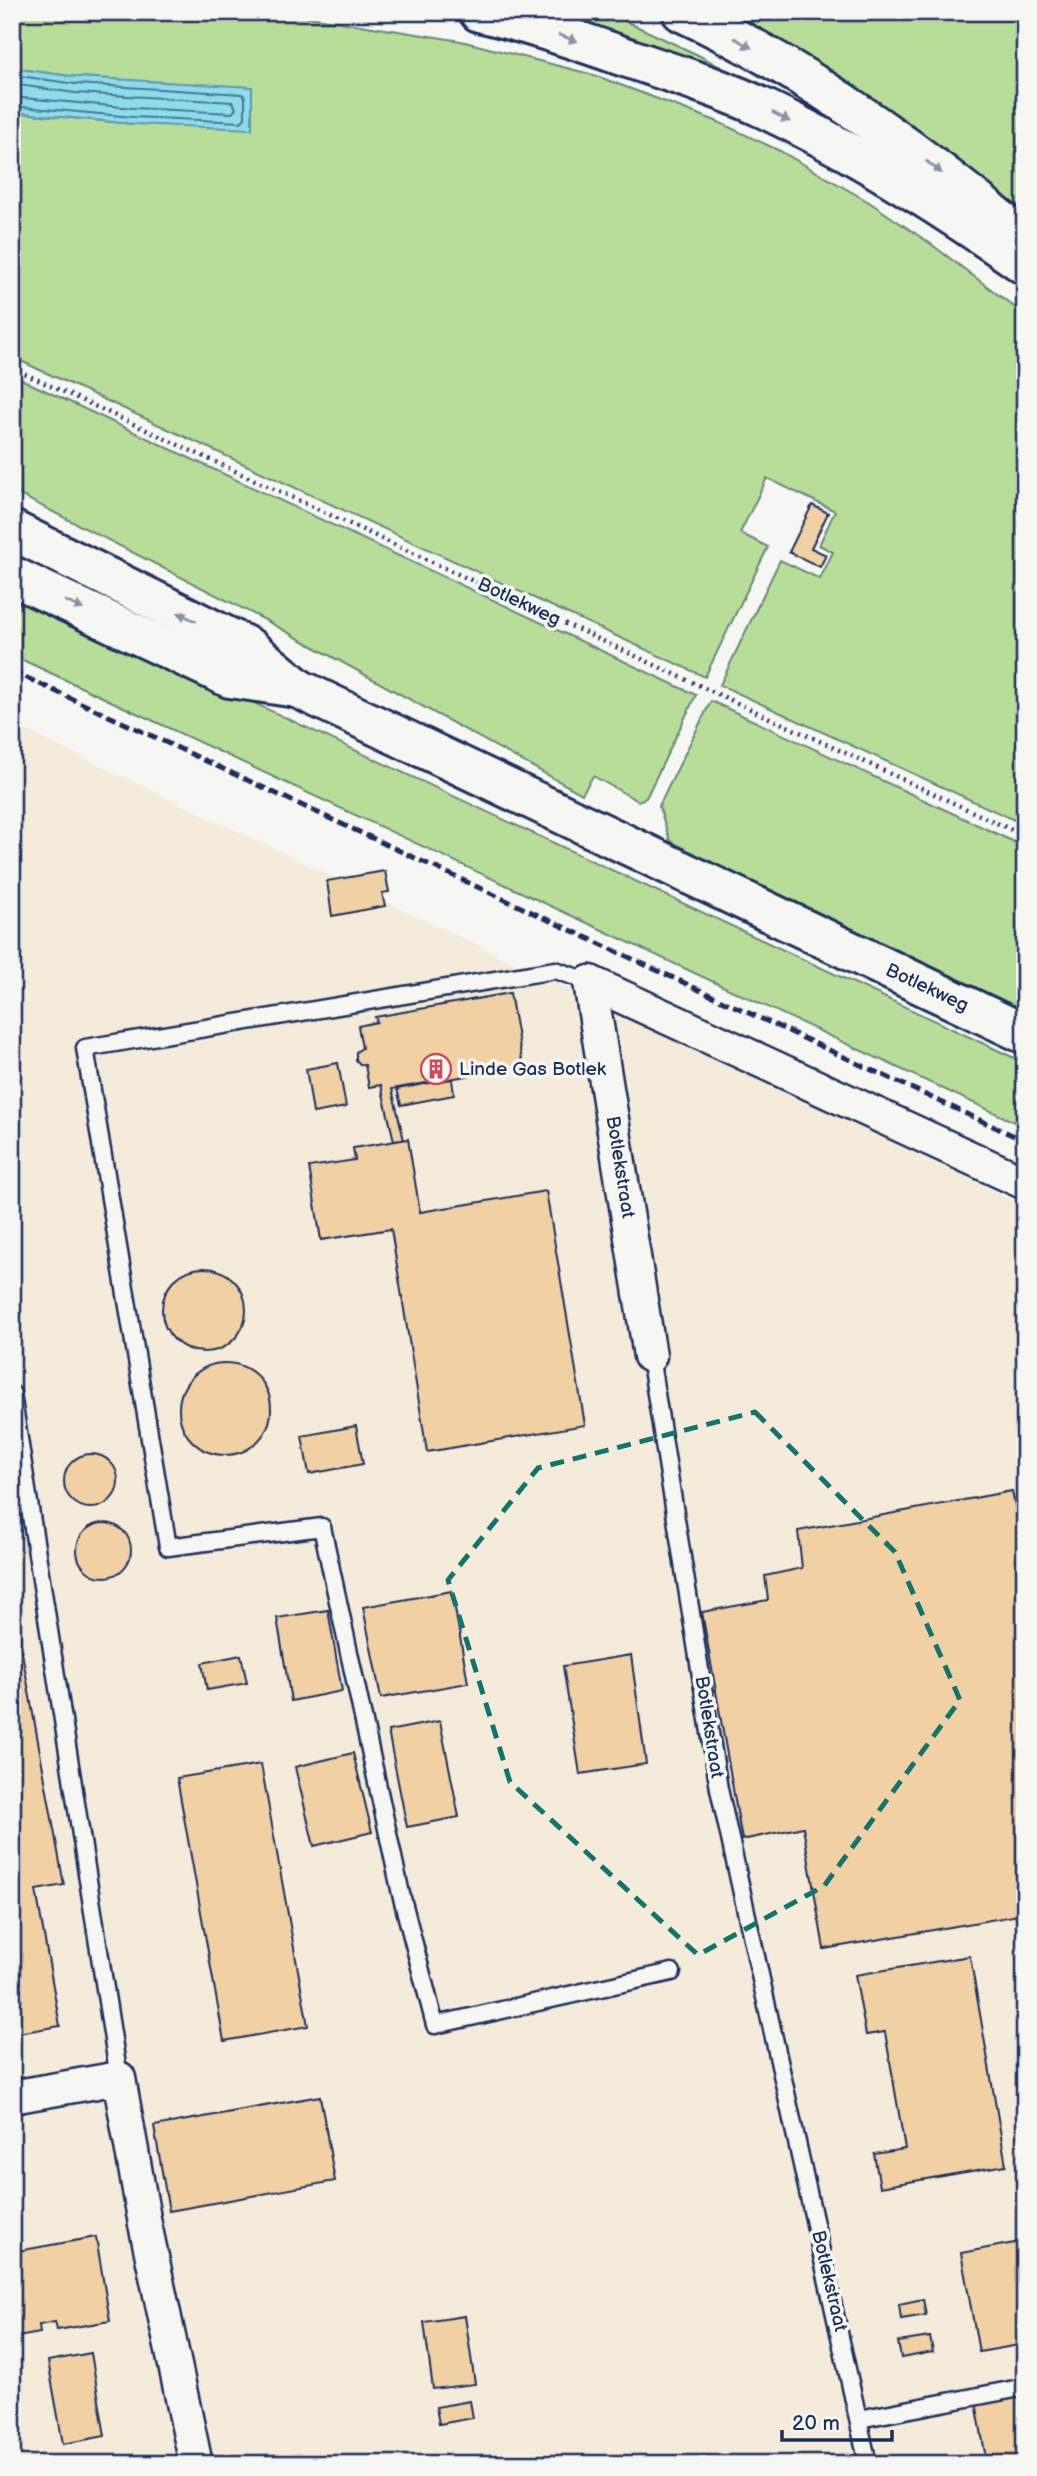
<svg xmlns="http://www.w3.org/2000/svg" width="1037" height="2476" viewBox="0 0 1037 2476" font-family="'Balsamiq Sans',sans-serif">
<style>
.built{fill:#f4ebda}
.green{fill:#b7dd98;stroke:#69867b;stroke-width:2}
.water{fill:#8ddceb;stroke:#5f97b3;stroke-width:2}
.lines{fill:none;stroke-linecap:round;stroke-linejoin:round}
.shore{stroke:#497496;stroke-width:2}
.building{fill:#f1d1a3;stroke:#1b2f5e;stroke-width:2}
.service-casing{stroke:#1b2f5e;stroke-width:21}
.minor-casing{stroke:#1b2f5e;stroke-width:37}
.secondary-casing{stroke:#1b2f5e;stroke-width:44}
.motorway-casing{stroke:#1b2f5e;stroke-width:44}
.path{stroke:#1b2f5e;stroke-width:4.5;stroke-dasharray:2 5;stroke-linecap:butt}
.service{stroke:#f6f6f2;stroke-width:16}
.minor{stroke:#f6f6f2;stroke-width:32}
.secondary{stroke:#f6f6f2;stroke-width:38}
.motorway{stroke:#f6f6f2;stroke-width:38}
.rail{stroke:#1b2f5e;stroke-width:5;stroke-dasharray:10 5;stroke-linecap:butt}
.oneway{fill:#8892a8}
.marked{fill:none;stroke:#0f766e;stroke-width:5;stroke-dasharray:14 9;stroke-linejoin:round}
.labels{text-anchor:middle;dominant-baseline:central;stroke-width:7;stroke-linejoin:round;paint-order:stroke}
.street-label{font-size:19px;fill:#1b2f5e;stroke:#f6f6f2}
.poi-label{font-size:19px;fill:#1b2f5e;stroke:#f6f6f2;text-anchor:start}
</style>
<rect width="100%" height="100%" fill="#f6f6f2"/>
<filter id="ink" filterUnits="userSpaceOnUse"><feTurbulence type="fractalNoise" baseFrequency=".0143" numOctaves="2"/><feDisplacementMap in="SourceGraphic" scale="14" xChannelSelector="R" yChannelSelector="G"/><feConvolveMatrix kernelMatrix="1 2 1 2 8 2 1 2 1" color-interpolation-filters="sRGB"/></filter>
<g filter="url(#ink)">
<path class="built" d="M12,724l1013,482v1258h-1013z"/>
<g class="green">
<path d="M12,12h266l183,29 133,34 122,46 64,30 89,51 62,42 94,71v510l-305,-140 60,-125 40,19 13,-27 -14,-7 16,-34 -68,-33 -27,55 28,14 -63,130 -693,-320v-245l121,12 119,-36 -175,-11 -65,-9z"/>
<path d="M540,12h66l92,43 39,21z"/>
<path d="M715,12h310v208z"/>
<path d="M12,375l684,320 -50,103 -8,3 -45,-25 -11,18 -315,-173 -255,-130z"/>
<path d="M12,590l1013,473v64l-1013,-472z"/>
<path d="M711,701l314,146v164l-281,-131 -74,-39 -11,-35z"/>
</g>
<path class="water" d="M12,68l65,9 175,10v42l-119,-5 -121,-12z"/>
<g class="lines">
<g class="shore">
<path d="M12,75l64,9 166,10 3,3v21l-4,4 -108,-5 -121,-11"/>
<path d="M12,84l63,9 158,9 3,7 -4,4 -98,-5 -122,-11"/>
</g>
</g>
<g class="building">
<path d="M812,505l16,8 -17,35 15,7 -6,12 -31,-15z"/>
<path d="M385,871l4,21 -7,1 3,13 -53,10 -5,-35z"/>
<path d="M510,993l13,73 -131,23 12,51 -10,1 -13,-56 -12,2 -4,-22 -5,-1 -4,-4v-8l6,-4 -4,-22 19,-4 -2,-5z"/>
<path d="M338,1063l8,44 -33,6 -7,-44z"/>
<path d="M452,1079l2,16 -53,10 -4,-16z"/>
<path d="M408,1139l12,73 126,-21 39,234 -158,27 -36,-223 -70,11 -12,-73 46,-7 -2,-12z"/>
<circle cx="204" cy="1310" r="42"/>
<circle cx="225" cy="1409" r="46"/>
<path d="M356,1426l7,38 -54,10 -7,-38z"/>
<circle cx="91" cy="1481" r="27"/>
<path d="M1012,1491l8,38 5,-1v386l-201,35 -21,-122 -61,13 -40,-228 66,-12 -3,-24 37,-8 -4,-37z"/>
<circle cx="104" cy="1550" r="27"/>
<path d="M452,1591l16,92 -87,15 -18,-91z"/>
<path d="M328,1610l14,81 -51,10 -14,-83z"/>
<path d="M17,1625l47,260 -28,5 24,136 -48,8v-408z"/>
<path d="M241,1655l6,28 -40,7 -5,-27z"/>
<path d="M631,1655l15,109 -66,10 -17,-108z"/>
<path d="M440,1721l19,96 -52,10 -19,-96z"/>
<path d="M353,1753l19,79 -58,14 -19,-79z"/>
<path d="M261,1764l47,262 -84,15 -47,-263z"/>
<path d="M970,1956l36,209 -126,22 -6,-33 31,-5 -20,-117 -19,3 -11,-60z"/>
<path d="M320,2096l15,85 -166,30 -15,-85z"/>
<path d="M96,2237l14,84 -53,9 -2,-8 -16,3 1,8 -28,5v-86z"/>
<path d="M1025,2241v103l-46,8 -18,-99z"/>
<path d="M923,2299l3,16 -25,4 -2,-15z"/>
<path d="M465,2316l10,68 -42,5 -9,-67z"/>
<path d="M930,2337l3,15 -32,6 -3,-16z"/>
<path d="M91,2353l14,83 -42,8 -15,-83z"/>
<path d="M1025,2388v76h-38l-12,-67z"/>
<path d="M470,2401l3,17 -34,6 -3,-17z"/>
</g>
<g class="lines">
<g class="service-casing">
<g id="service">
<path d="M590,982l-35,-12 -470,78 83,499 154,-20 79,367 34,131 237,-53"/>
<path d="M650,1356l69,433 149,675"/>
<path d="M12,1394l107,684"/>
<path d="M859,2419l166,-32"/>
</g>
</g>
<g class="minor-casing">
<g id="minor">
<path d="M590,982l435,201"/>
<path d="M590,982l60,374"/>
<path d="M12,2097l107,-19 26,146 51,240"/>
</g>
</g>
<g class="secondary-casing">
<g id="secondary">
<path d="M12,530l236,117 51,42 726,345"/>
<path d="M12,576l218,102 67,10"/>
</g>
</g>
<g class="motorway-casing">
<g id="motorway">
<path d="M479,12c52,12 102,30 152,47 43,15 88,28 130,48 92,43 180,99 264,158"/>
<path d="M682,12c118,54 232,136 331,218"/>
</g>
</g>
<path class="path" d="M12,368l1013,468"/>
<use href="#service" class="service"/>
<use href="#minor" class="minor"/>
<use href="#secondary" class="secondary"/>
<use href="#motorway" class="motorway"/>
<path class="rail" d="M12,671l1013,470"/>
</g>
<defs><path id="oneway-solid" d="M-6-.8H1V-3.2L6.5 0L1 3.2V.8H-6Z" transform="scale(1.75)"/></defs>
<g class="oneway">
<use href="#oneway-solid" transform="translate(568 38) rotate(19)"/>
<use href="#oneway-solid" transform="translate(743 43) rotate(30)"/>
<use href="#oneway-solid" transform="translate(781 117) rotate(28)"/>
<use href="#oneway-solid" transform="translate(934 167) rotate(38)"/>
<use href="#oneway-solid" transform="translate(74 605) rotate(25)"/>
<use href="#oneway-solid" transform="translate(187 617) rotate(-154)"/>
</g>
</g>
<path class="marked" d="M755,1412l140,140 65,148 -136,186 -126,69 -188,-173 -62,-202 90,-112z"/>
<defs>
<g id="building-ring" transform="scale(1.575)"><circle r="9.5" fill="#f6f6f2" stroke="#d1495b" stroke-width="1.5"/><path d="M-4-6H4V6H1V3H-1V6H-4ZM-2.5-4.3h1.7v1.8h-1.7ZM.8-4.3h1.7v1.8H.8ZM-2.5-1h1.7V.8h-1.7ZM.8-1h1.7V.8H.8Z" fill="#d1495b"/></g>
</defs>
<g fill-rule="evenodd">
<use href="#building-ring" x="436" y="1069"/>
</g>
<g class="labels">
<g class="street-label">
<text transform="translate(519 602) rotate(25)">Botlekweg</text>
<text transform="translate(927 988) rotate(25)">Botlekweg</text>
<text transform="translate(620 1167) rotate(81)">Botlekstraat</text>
<text transform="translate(709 1727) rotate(81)">Botlekstraat</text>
<text transform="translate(829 2281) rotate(77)">Botlekstraat</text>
</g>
<g class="poi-label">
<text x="459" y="1069">Linde Gas Botlek</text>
</g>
</g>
<rect width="1037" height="2476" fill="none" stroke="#f6f6f2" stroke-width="42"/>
<rect x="21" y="21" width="995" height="2434" fill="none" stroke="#1b2f5e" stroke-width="2.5" filter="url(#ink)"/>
<path d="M782 2430v10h110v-10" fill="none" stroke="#1b2f5e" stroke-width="3.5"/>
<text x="792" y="2430" font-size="21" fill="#1b2f5e" stroke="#f6f6f2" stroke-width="5" paint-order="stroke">20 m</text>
</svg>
